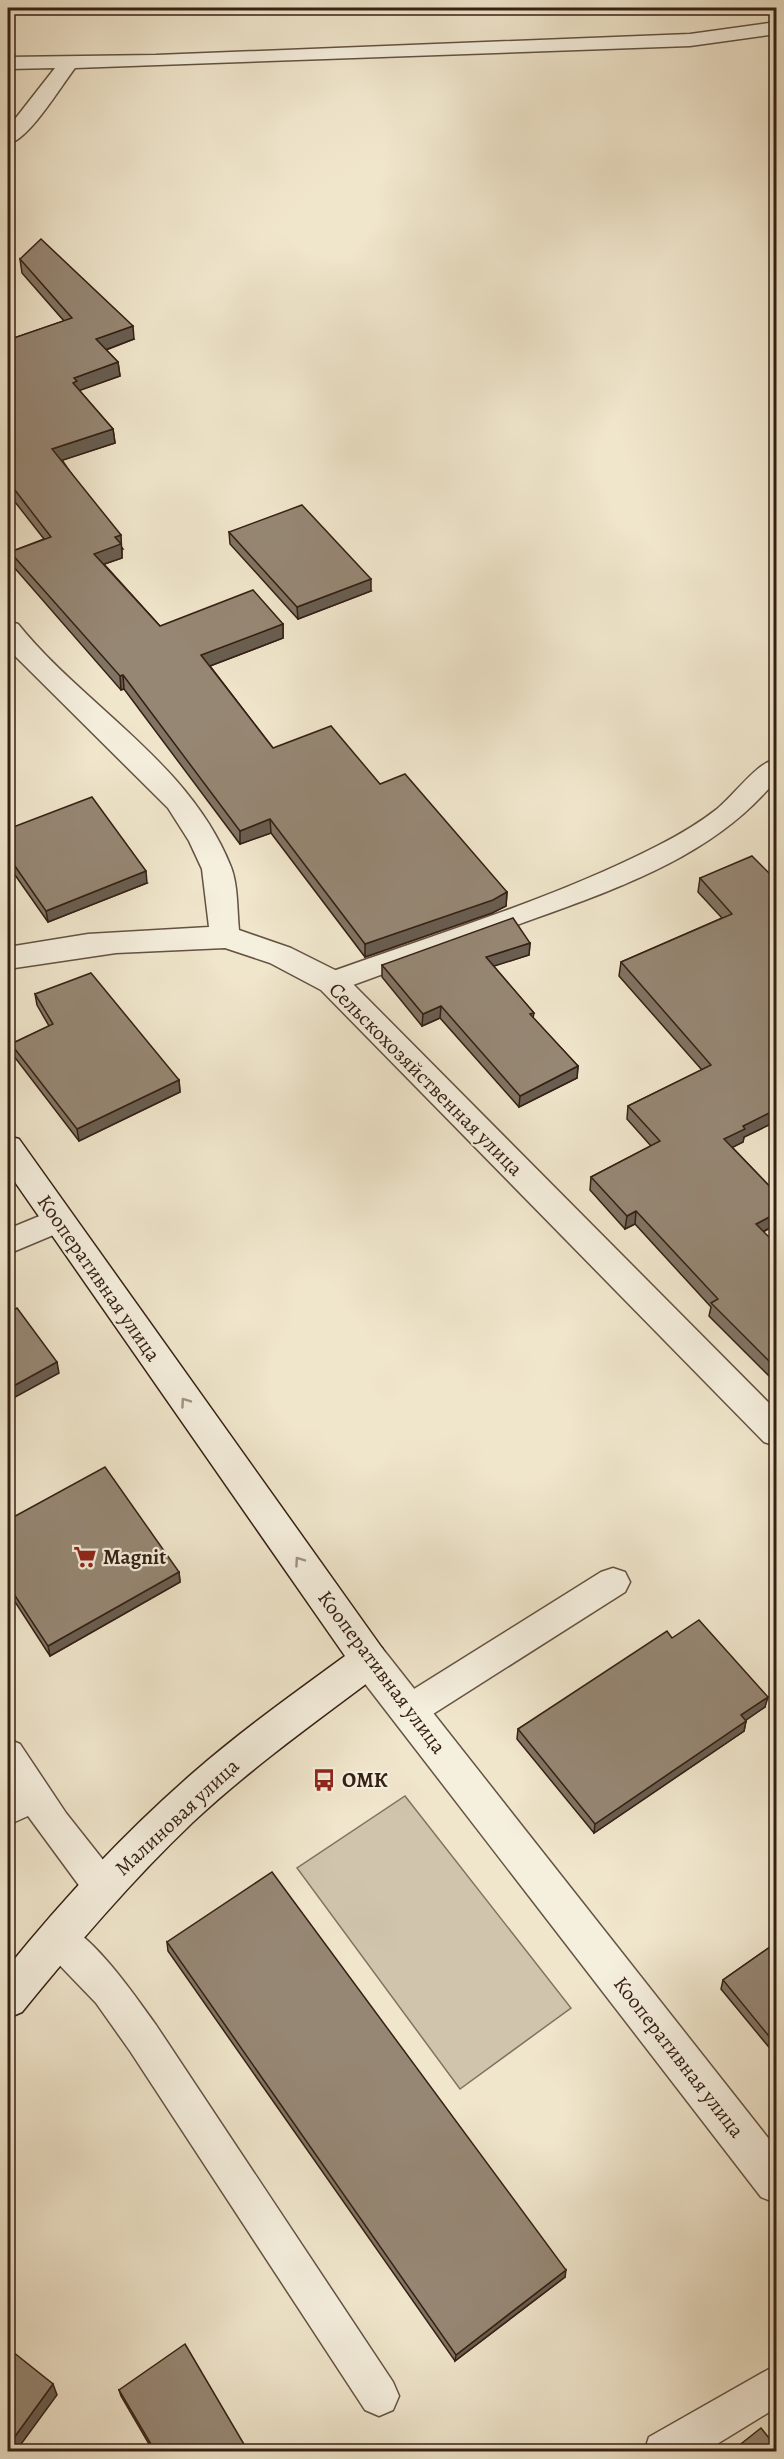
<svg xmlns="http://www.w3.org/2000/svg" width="784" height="2459" viewBox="0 0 784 2459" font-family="Alegreya,serif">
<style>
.green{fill:#d0c4ad;stroke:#827260;stroke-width:1.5}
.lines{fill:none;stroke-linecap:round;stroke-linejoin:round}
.lane-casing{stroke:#645242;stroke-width:3}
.street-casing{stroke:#645242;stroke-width:3}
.secondary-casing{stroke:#352014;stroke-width:3}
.lane{fill:#f5efde;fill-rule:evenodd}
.street{fill:#f5efde;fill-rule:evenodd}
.secondary{fill:#f5efde;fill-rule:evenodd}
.wall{fill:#817464;stroke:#352014;stroke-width:1.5}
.shaded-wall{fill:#695e51;stroke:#352014;stroke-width:1.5}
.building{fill:#968774;stroke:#352014;stroke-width:1.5}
.oneway{stroke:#9f9283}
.labels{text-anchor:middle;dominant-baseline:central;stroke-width:4.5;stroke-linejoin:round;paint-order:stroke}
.street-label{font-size:21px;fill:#352014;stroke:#f5efde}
.poi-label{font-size:21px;font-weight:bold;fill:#352014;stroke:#f5efde;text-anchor:start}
</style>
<rect width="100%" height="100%" fill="#f0e6cc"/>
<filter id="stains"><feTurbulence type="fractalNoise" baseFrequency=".00333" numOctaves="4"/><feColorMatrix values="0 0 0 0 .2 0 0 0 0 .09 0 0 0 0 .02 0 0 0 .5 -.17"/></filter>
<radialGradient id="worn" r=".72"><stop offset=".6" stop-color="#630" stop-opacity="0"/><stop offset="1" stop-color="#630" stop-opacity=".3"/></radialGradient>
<path class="green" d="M405,1796l166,212 -111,81 -163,-221z"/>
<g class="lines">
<g class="lane-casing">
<g id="lane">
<path d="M776,22v12l-86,12 -615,22c-14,18 -46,72 -67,76v-16l47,-60 -47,1v-12l148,-2 534,-21z"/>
<path d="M771,761l5,2v17c-64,79 -166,111 -259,145 -58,21 -117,43 -175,64l-10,3 -10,-3 -4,-7 4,-7c113,-41 230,-75 337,-130 20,-10 40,-22 58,-36 15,-12 39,-44 54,-48z"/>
<path d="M59,1208l11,4 4,8 -4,8 -62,26v-25z"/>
<path d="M613,1568l12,4 5,10 -5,10 -203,129 -12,5 -12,-5 -5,-11 5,-11 203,-127z"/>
<path d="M8,1739l12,5 46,69 49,62 5,12 -5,12 -13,5 -13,-5 -61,-83 -20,9v-35l2,-1 -2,-4z"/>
<path d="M57,1920c36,14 76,73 99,105l237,357 6,14 -6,14 -14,6 -14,-6 -235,-359 -34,-48 -52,-54 -5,-12 5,-12z"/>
<path d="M776,2365v43l-72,44h-60l5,-15z"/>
</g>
</g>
<g class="street-casing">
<g id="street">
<path d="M8,621l10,3c67,83 172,139 213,243 7,18 6,43 8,63l52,18 52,26 433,436v36l-12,-4 -443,-452 -51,-27 -45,-15 -109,5 -108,16v-22l80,-13 121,-7 -7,-58 -13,-28 -21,-33 -158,-157 -2,-3z"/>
<path d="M369,1643l13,5 394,500v55l-15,-6 -405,-525 -6,-12 6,-12z"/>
</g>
</g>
<g class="secondary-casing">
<path id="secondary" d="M8,1136l11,3 363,509 6,12 -6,12c-64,48 -130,95 -189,150 -62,59 -117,124 -171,190l-14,6v-51c56,-69 117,-135 185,-194 48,-42 100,-79 152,-117l-337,-484z"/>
</g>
<use href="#lane" class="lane"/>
<use href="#street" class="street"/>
<use href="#secondary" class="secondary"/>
</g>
<g class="wall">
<path d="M20,259l114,80 -28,11 12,12 2,14 -41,14 34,39 2,14 -53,17 61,89h-1v9l-18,6 56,62 123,-2v14l-73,28 63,82 107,36 127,108 -1,14 -14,7 -127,44 -94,-124 -31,11 -116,-155 -3,1 -109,-125 -2,-13 34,-13 -36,-46v-153l56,-19 -42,-48z"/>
<path d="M229,532l142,59 -73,28 -68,-75z"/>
<path d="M8,829l139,54 -99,39 -40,-57z"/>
<path d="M700,878l77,3v240l-33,16 -1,5 -11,5 45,47v30l-14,8 14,13v139l-68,-68 2,-9 -76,-83 -10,5 -35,-39 1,-13 60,-31 -24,-27 1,-13 74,-36 -83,-94 2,-14 101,-44 -24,-26z"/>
<path d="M530,943l-1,12 -36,11 41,47 -1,5 45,48 -1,12 -58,29 -79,-89 -18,8 -40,-49v-12z"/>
<path d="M35,994l144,86 1,12 -101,49 -66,-86 -2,-11 38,-18 -12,-21z"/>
<path d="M8,1520l171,52 1,10 -130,74 -42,-65z"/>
<path d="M672,1638l93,69 -20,13 1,1 -2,10 -150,102 -77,-94 1,-10z"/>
<path d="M167,1942l398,335 -110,84 -287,-410z"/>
<path d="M777,1942v115l-56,-68 2,-9z"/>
<path d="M119,2390l129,61h-95l-32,-55z"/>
</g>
<g class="shaded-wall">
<path d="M133,326l1,13 -37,14 -1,-14z"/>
<path d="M118,362l2,14 -42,15 -5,-8 1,-5z"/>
<path d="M113,429l2,14 -61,20 -2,-14z"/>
<path d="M121,535l1,23 -26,9 -2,-13 21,-17z"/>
<path d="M371,579v12l-73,28 -1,-12z"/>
<path d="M283,624v14l-81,31 -1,-14z"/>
<path d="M123,675l1,14 -3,1 -1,-14z"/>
<path d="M270,819l1,14 -31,11v-13z"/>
<path d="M146,871l1,12 -99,39 -2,-11z"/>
<path d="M507,892l-1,14 -14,7 -127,44v-13z"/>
<path d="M530,943l-1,12 -44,14 1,-12z"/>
<path d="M441,1006l-1,12 -18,8 1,-12z"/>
<path d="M578,1066l-1,12 -58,29 1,-11z"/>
<path d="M179,1080l1,12 -101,49 -2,-12z"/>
<path d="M777,1109v12l-33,16 -1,5 -21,11 2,-14 19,-13z"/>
<path d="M636,1211l-1,13 -10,5 2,-13z"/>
<path d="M777,1213v11l-24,13 3,-13z"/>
<path d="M57,1362l2,11 -51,28v-12z"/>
<path d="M179,1572l1,10 -130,74 -2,-10z"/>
<path d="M768,1697l-3,10 -26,18 2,-10z"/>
<path d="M746,1721l-2,10 -150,102 1,-9z"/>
<path d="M566,2270l-1,7 -110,84 1,-6z"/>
<path d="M53,2384l4,11 -41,56h-8v-5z"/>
</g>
<g class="building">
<path d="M41,239l92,87 -37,13 22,23 -44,16 3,3 -4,2 40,46 -61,20 69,86 -6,2 6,7 -27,10 66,72 93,-36 30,34 -82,31 72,93 58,-22 49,58 25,-10 102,118 -14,8 -128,44 -95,-125 -30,12 -117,-156 -3,1 -110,-124 41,-15 -43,-56v-141l64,-22 -52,-59z"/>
<path d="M302,505l69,74 -74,28 -68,-75z"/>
<path d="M92,797l54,74 -100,40 -38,-55v-27z"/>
<path d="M752,856l25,25v228l-34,17 2,3 -21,10 53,55v19l-21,11 21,21v124l-66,-66 7,-4 -82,-88 -9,5 -36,-39 69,-36 -32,-35 83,-41 -90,-103 111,-48 -32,-36z"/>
<path d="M513,918l17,25 -44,14 48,56 -4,1 48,52 -58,30 -79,-90 -18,8 -41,-49z"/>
<path d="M91,973l88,107 -102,49 -66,-85 42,-20 -18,-30z"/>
<path d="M17,1308l40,54 -49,27v-76z"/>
<path d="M105,1467l74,105 -131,74 -40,-61v-65z"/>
<path d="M699,1620l69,77 -27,18 5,6 -151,103 -77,-95 149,-98 5,7z"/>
<path d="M272,1872l294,398 -110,85 -289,-413z"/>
<path d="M777,1942v104l-54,-66z"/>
<path d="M185,2344l63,107h-93l-36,-61z"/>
<path d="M8,2348l45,36 -45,62z"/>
<path d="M761,2428l16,20v3h-45z"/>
</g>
<defs><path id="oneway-chevron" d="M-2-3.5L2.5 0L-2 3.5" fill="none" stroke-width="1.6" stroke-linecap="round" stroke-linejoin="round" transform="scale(1.5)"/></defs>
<g class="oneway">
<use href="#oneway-chevron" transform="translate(185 1402) rotate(-125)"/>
<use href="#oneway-chevron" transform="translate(299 1561) rotate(-125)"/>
</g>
<defs>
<g id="supermarket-bare" transform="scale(1.8)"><path d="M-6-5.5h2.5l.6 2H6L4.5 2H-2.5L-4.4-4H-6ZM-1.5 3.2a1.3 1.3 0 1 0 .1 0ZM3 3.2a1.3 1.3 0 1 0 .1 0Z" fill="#8f2418" stroke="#f5efde" stroke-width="2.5" paint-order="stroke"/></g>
<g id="bus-bare" transform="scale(1.8)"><path d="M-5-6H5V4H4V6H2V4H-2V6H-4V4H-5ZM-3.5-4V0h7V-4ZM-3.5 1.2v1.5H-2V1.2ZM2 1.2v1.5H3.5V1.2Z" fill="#8f2418" stroke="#f5efde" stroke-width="2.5" paint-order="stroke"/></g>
</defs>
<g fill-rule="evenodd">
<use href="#supermarket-bare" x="85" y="1557"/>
<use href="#bus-bare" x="324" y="1780"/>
</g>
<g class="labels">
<g class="street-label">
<text transform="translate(426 1079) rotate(45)">Сельскохозяйственная улица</text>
<text transform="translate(99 1278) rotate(55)">Кооперативная улица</text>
<text transform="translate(382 1672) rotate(53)">Кооперативная улица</text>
<text transform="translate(177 1817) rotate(-43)">Малиновая улица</text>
<text transform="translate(679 2057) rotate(52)">Кооперативная улица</text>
</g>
<g class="poi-label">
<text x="103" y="1557">Magnit</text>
<text x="342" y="1780">ОМК</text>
</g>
</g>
<rect width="784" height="2459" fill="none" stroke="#f0e6cc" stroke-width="30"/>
<rect x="9" y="9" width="766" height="2441" fill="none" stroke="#352014" stroke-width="3"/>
<rect x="15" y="15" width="754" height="2429" fill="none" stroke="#352014" stroke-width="1.5"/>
<rect width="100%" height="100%" filter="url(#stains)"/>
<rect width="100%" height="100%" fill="url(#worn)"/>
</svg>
